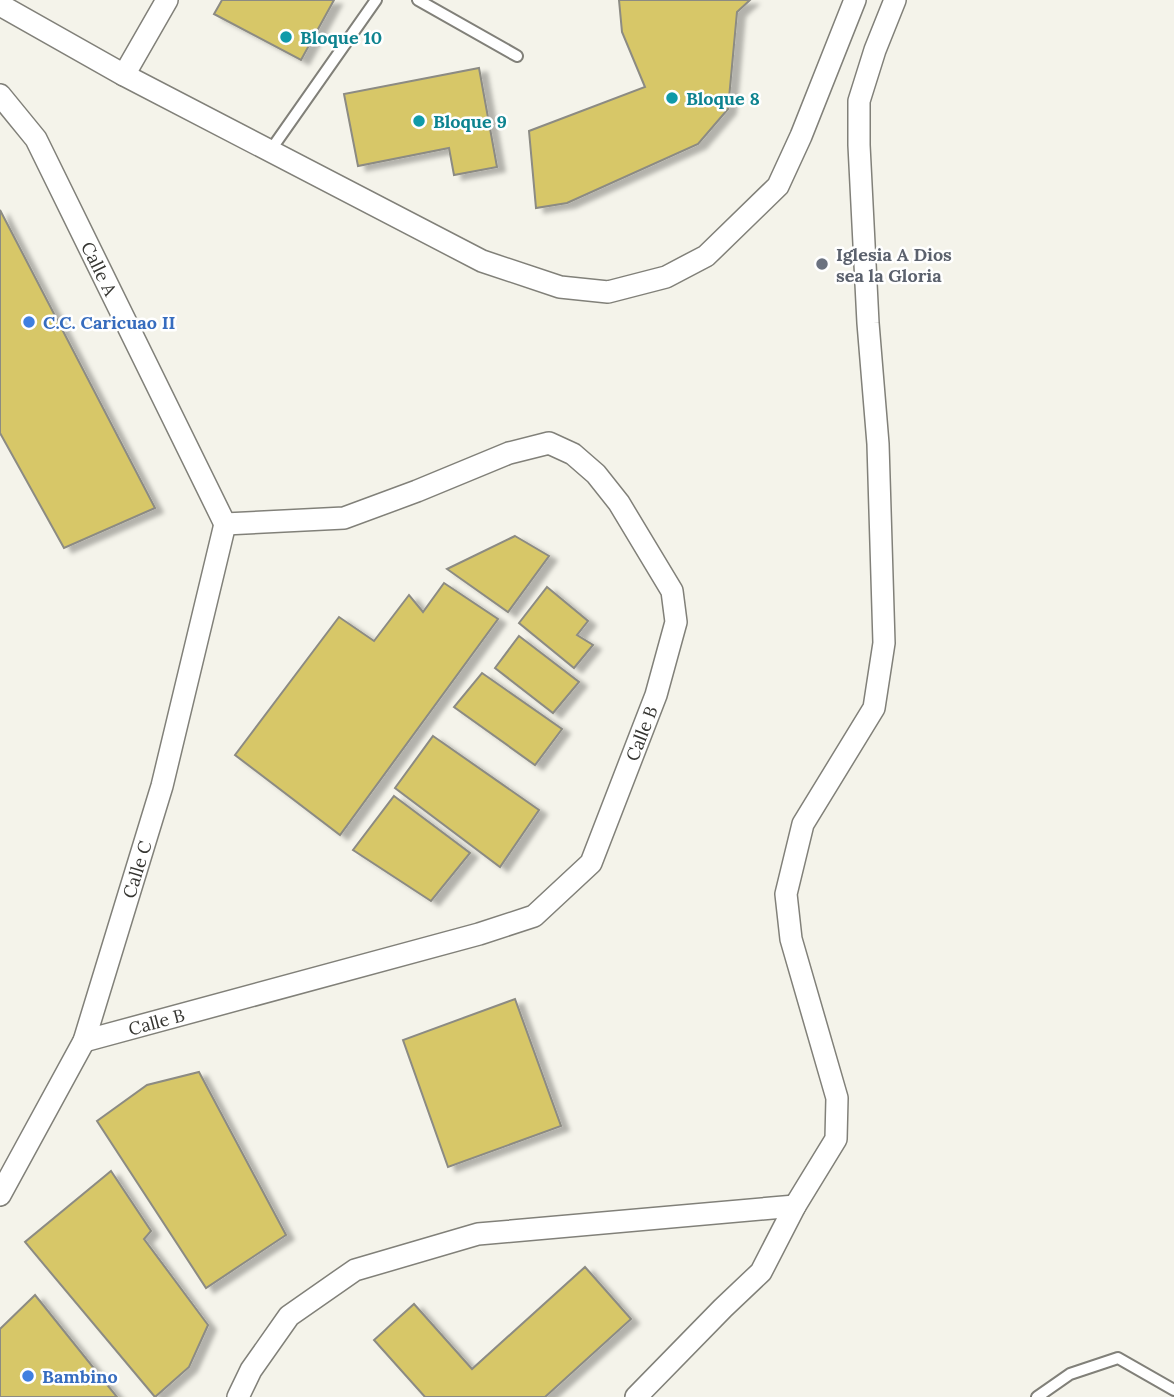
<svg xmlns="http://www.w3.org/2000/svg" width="1174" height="1397" viewBox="0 0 1174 1397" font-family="Lora,serif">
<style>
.building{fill:#d7c768;stroke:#8c8b83;stroke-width:2;filter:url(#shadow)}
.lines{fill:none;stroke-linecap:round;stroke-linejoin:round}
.lane-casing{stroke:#818079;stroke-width:14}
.street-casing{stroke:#818079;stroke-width:24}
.lane{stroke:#fff;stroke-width:10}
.street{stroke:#fff;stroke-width:21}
.culture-dot{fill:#0f9aa8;stroke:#fff;stroke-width:2.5}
.worship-dot{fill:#6b7280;stroke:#fff;stroke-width:2.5}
.shop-dot{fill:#3f7fe0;stroke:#fff;stroke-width:2.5}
.labels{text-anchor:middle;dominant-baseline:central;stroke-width:5;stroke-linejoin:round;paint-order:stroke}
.culture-label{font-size:18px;font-weight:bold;fill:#0d838f;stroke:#fff;text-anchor:start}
.worship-label{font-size:18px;font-weight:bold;fill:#5b616d;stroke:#fff;text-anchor:start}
.street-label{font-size:18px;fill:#353531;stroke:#fff}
.shop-label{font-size:18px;font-weight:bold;fill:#366cbe;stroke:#fff;text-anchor:start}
</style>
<defs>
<filter id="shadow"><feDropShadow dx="8" dy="4.5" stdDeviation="2" flood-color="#0004"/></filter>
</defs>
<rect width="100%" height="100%" fill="#f4f3ea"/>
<g class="building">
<path d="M222,0h112l-33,60 -87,-46z"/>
<path d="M619,0h131l-13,12 -9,97 -30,35 -131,59 -31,5 -7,-77 116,-44 -23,-55z"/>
<path d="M479,68l18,99 -43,8 -5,-27 -91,18 -14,-72z"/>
<path d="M0,210l155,298 -91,40 -64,-115z"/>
<path d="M515,536l34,20 -41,56 -61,-43z"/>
<path d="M444,583l54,36 -158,216 -105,-80 104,-138 35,24 35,-46 14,17z"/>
<path d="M547,587l41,34 -11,14 16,10 -19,23 -55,-45z"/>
<path d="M519,636l60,46 -26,31 -58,-45z"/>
<path d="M482,673l80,56 -27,36 -81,-58z"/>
<path d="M433,736l106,74 -39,57 -105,-79z"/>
<path d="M394,796l76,57 -39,48 -78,-51z"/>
<path d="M515,999l46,127 -113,41 -45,-127z"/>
<path d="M199,1072l87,163 -80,53 -109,-167 50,-36z"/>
<path d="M111,1171l40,60 -7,8 64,86 -19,42 -34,30 -130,-155z"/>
<path d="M585,1267l46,52 -86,78h-120l-51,-57 40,-36 58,65z"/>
<path d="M35,1295l82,102h-117v-68z"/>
</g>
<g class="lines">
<g class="lane-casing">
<g id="lane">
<path d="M418,0l99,56"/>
<path d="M270,151l106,-151"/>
<path d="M1037,1397l33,-23 48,-16 56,32"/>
</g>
</g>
<g class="street-casing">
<g id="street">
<path d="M0,5l124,70 358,186 78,26 48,5 58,-15 40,-21 72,-70 23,-50 54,-136"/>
<path d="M124,75l43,-75"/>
<path id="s1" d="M0,95l36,44 189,385"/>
<path id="s2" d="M84,1041l395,-107 55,-18 57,-53 65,-168 20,-73 -4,-31 -53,-88 -23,-29 -23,-20 -24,-11 -40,10 -92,38 -73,27 -119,6"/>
<path id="s3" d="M0,1195l84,-154 78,-255 63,-262"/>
<path d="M238,1397l13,-27 38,-54 66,-46 123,-36 317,-28"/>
<path d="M636,1397l87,-89 38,-36 34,-66 41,-67 1,-41 -46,-159 -5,-45 17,-70 71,-116 10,-65 -6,-199 -10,-121 -9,-178v-44l16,-51 20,-50"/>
</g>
</g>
<use href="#lane" class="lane"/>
<use href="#street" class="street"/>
</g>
<g class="culture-dot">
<circle cx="286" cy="37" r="7"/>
<circle cx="672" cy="98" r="7"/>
<circle cx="419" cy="121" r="7"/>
</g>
<circle class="worship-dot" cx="822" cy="264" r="7"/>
<g class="shop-dot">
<circle cx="29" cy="322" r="7"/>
<circle cx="28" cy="1376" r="7"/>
</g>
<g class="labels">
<g class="culture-label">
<text x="300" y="37">Bloque 10</text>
<text x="686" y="98">Bloque 8</text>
<text x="433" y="121">Bloque 9</text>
</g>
<g class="worship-label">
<text x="836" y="254">Iglesia A Dios<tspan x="836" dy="21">sea la Gloria</tspan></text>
</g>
<g class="street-label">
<text stroke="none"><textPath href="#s1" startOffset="201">Calle A</textPath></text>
<text stroke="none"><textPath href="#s2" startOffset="684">Calle B</textPath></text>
<text stroke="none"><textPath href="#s3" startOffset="355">Calle C</textPath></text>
<text stroke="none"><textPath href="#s2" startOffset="75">Calle B</textPath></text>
</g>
<g class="shop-label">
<text x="43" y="322">C.C. Caricuao II</text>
<text x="42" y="1376">Bambino</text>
</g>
</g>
</svg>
